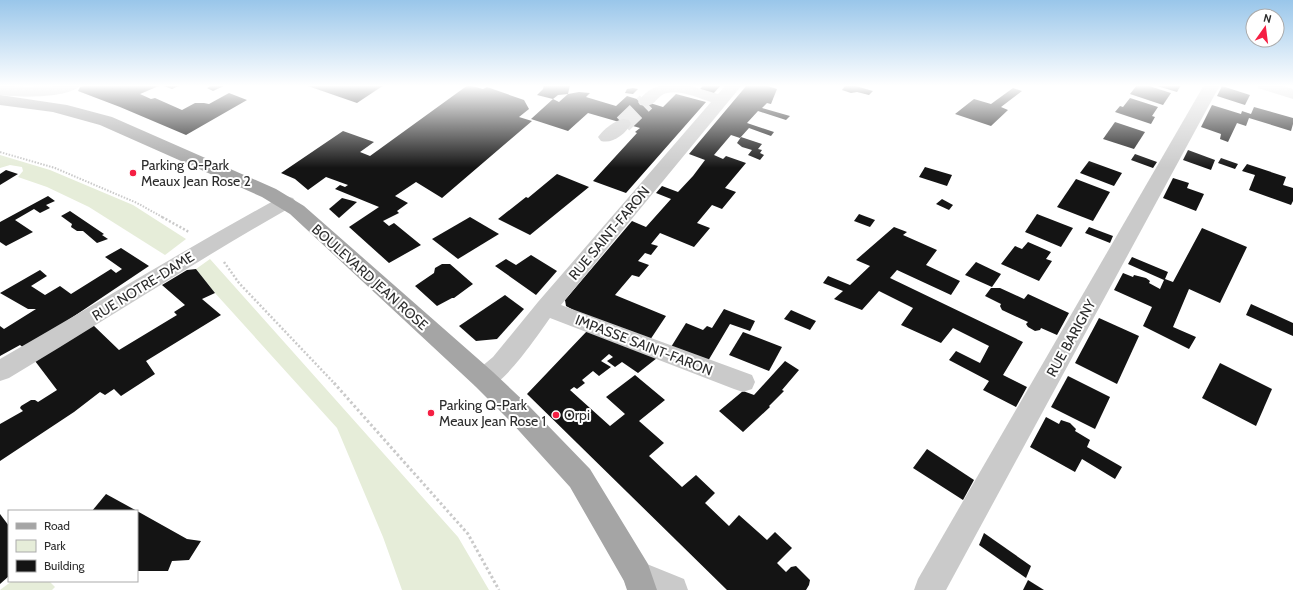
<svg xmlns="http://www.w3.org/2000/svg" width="1293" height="590" viewBox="0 0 1293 590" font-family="Cabin,sans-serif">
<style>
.green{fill:#e6edd9}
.building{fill:#141414}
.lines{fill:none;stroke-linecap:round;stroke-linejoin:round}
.minor-tunnel{stroke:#d5d5d5;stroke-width:18;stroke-dasharray:18 9;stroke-linecap:butt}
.path-far2{stroke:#cacaca;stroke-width:2;stroke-dasharray:1.5 1.5;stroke-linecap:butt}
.path-far1{stroke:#cacaca;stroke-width:2.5;stroke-dasharray:2 2;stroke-linecap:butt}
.path{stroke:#cacaca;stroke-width:3;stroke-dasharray:2.5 2.5;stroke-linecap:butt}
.minor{fill:#cacaca;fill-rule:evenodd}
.major{fill:#a5a5a5;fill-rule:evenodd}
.poi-dot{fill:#f51f43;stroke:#fff;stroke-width:1.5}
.labels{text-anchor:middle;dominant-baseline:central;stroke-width:4;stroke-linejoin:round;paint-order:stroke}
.poi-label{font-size:14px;fill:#2d2d2d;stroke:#fff;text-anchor:start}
.street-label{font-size:14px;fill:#2d2d2d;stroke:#fff}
</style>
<rect width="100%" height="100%" fill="#fff"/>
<g class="green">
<path d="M0,155l50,15 83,35 53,34 -21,16 -76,-48 -42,-20 -29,-10 5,-6 -1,-4 -12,-2 -10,3z"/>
<path d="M210,259l248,278 31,53h-87l-19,-53 -46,-109 -122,-135 -19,-24z"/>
<path d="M12,581h37l6,6 -3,3h-52z"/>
</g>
<g class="building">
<path d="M86,85h95l-9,4 -11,-4 -21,9 11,5 4,-1 27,12 13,-7h9l5,1 20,-11 18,7 -61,35 -66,-28 -42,-16 2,-4z"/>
<path d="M213,85h13l-13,6 -6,-3z"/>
<path d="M305,85h79l-27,18z"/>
<path d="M468,85l15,4 4,-2 37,13 5,9 -10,8 13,4 -90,77 -26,-16 -21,14 13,7 -11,8 2,2 -16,8 6,5 5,-3 27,22 -32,18 -40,-36 30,-20 -44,-18 5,-4 5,2 3,-2 -22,-8 -18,13 -13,-11 -14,-6 62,-42 31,11 -14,10 10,4z"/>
<path d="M544,85h26l-2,9 -10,1 -5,4 -16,-4 6,-6z"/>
<path d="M704,85h17l-8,9 -15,-3z"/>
<path d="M747,85h17l13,4 -6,15 -4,-1 -5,5 28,8 -4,4 -28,-9 -11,12 27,9 -3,4 -22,-8 -9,10 -9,-3 -17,20 9,4 3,-3 20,7 -21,25 11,4 -14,17 -10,-4 -15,18 13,5 -16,19 -34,-14 -9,11 7,2 -7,9 -6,-2 -7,8 11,4 -10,12 -7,-2 -17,20 51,21 -16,24 -56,-19 -28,-15 -1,-6 67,-79 14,6 25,-28 -15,-6 6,-7 16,6 15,-16 12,-16 -16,-6z"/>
<path d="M846,85h6l21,6 -4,4 -12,-3 -6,1 -9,-3z"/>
<path d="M1137,85h9l25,8 -8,12 -33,-11z"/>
<path d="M1154,85h27l-4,7z"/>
<path d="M1222,86l28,9 -5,10 -28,-9z"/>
<path d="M633,88l5,1 -5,5 -8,-1 2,-4z"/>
<path d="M1013,88l9,3 -21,16 7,3 -17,16 -36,-12 19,-15 17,5z"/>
<path d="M579,92l11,1 -4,4 30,9 11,-10 36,11 13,-13 30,8 -80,91 -33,-12 44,-48 -2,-1 5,-4 -52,-15 -20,18 -37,-12 22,-20 6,3 9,-8z"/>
<path d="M1130,98l28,9 -6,9 3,1 -4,7 -36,-12 5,-6 3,1z"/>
<path d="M1212,105l29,9 1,-3 9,3 3,-7 39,11v6l-2,7 -42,-13 -3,8 -9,-3 -9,19 -8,-3 1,-5 -20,-7z"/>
<path d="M1115,122l30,10 -11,17 -31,-10z"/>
<path d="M741,137l21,7 -4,5 4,1 -2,3 4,2 -4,5 -12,-5 4,-5 -10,-3 -5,-4z"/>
<path d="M1188,150l27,10 -4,10 -28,-10z"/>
<path d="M1135,154l22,8 -4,6 -22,-8z"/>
<path d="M1221,158l17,6 -3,5 -17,-6z"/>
<path d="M1089,161l33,12 -8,13 -34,-13z"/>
<path d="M1247,164l39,13 -3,8 10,3v13l-2,4 -42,-15 6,-15 -13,-4z"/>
<path d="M925,167l27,8 -5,11 -28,-9z"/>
<path d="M6,170l12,4 -18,11v-11z"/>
<path d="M557,174l32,13 -59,48 -32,-16 28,-22 2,1z"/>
<path d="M1173,178l16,5 -2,5 17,6 -8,17 -33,-13z"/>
<path d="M1076,179l34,13 -17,29 -36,-14z"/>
<path d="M48,196l7,5 -9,4 4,3 -10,5 -6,-4 -19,11 18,12 -27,14 -6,-4v-20z"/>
<path d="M342,198l15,4 -18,16 -10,-9z"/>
<path d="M942,199l11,6 -4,5 -13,-6z"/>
<path d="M70,211l34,23 -2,1 6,4 -11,4 -14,-12h-6l-6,-4 1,-3 -11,-8z"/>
<path d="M859,214l16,6 -5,7 -16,-6z"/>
<path d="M1037,214l36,14 -12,19 -36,-15z"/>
<path d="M470,217l29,17 -41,25 -26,-20z"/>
<path d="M894,227l13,5 -4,3 34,15 -11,15 34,16 -9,14 -54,-25 -7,8 133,64 -20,33 24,12 -11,20 -33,-17 6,-9 -40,-21 7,-9 24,12 9,-17 -36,-18 -12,15 -40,-18 12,-17 -34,-17 -17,19 -28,-11 9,-8 -20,-8 5,-7 22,9 20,-19 -14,-6z"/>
<path d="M1089,227l24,9 -3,7 -25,-10z"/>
<path d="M1202,228l45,19 -27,56 -31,-14 -16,38 23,10 -7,12 -46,-23 9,-19 -38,-17 9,-17 10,4 1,-2 12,3 4,3 -1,2 11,6 4,-9 -36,-16 4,-7 36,15 -3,7 8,3z"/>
<path d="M1028,242l23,10 -5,7 6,2 -13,20 -38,-17 14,-18 7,3z"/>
<path d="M121,248l28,18 -124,83 -5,-4 -20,11v-30l4,3 32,-20h-8l-28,-16 40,-23 7,6 -16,10 14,9 15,-9 11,8 40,-25 5,4 6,-4 -17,-12z"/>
<path d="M531,255l26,16 -21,24 -41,-29 11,-7 10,6z"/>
<path d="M976,262l25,12 -9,13 -27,-12z"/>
<path d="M442,264h8l23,20 -19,14h-2l-15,8 -22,-20 19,-13 1,-5z"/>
<path d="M196,269l19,24 -13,6 19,16 -75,46 9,13 -34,22 -7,-7 -9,6 -5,-3 -26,20 -74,49v-37l23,-13 -3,-3 1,-2 10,-6h4l3,2 19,-12 -22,-29 58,-36 26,25 58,-35 -3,-3 11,-7 -23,-20 25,-15z"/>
<path d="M991,288h9l24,11 4,-5 41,19 -12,22 -16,-7 -1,2 -5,1 -7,-4 -2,-3 2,-2 -26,-12 -2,-4 1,-2 -16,-8z"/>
<path d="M505,295l19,14 -27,30 -21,2 -17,-15z"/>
<path d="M1251,304l42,19v13l-47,-21z"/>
<path d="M724,309l31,12 -5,10 -20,-7 -22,37 -37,-14 15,-24 17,7 4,-4 5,2z"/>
<path d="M791,310l25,11 -6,9 -26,-11z"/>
<path d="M1099,318l40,18 -22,48 -42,-21z"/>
<path d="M587,331l70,27 -19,15 -16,-11 -7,5 -8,-6 6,-4 -4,-3 -8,7 10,6 -12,9 -6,-5 -11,9 3,3 -8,6 -3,-2 -4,3 40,36 15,-12 -19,-17 29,-22 30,25 -26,21 25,22 -15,13 33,31 14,-12 19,18 -10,10 24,23 10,-11 28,25 8,-8 17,16 -15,15 9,9 5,-5 5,-1 14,14 -1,5 -3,5h-79l-200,-196z"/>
<path d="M743,332l39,15 -13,24 -40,-16z"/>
<path d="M785,361l14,9 -17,20 2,1 -15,15 1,1 -27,25 -24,-21 24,-20 11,4z"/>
<path d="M1220,363l52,26 -16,37 -54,-28z"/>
<path d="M1068,376l42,21 -15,32 -44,-22z"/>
<path d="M1046,417l13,7 2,-4 9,3 6,6 -1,2 15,9 -3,7 35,20 -7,12 -33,-20 -7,13 -45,-25z"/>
<path d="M927,449l47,31 -11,20 -50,-32z"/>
<path d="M106,494l31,17h-45z"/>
<path d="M137,511l50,28 14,2 -12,19 -17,1 -4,10h-31z"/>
<path d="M0,514l9,12v50l-9,8z"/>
<path d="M984,533l47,33 -5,12 -47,-33z"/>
<path d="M1028,580l16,10h-21z"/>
</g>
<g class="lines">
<path class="minor-tunnel" d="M623,124l23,-22"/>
<path class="path-far2" d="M0,152l55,16 82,35 27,15"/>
<g class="path-far1">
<path d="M162,217l27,15"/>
<path d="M224,262l15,21 96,101"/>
</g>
<path class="path" d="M334,383l134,151 31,56"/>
<g class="minor">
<path d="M0,85l27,2 53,-2c-10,14 -64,12 -80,10z"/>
<path d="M662,85h25l31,9 8,-9h16l-181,220 191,70 3,7 -3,7 -9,3 -9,-3 -184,-71c-11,15 -47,70 -66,71 -2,0 -6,-2 -9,-3l-3,-7 3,-7 18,-15 45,-55 173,-200c-14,-4 -29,-12 -44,-9 -12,3 -11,16 -27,12l-2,-3c6,-9 13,-14 24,-17z"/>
<path d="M1204,85h16l-274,505h-32l4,-11z"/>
<path d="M1256,85h24l13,4v10l-35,-11z"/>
<path d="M623,119l6,1 2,4c-6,10 -18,20 -30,17l-3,-4c6,-8 16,-16 25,-18z"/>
<path d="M286,196l7,2 3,4 -3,4c-97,55 -189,115 -284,172l-9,3v-22c93,-53 185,-110 279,-161z"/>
<path d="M637,560l47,19 4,11h-51l-11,-4 -4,-11 4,-11z"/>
</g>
<path class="major" d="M0,95l67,10 45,12 164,72 28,17 189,166 36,34 61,63 58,95 9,26h-30l-3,-9 -54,-94 -59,-65 -36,-36 -185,-172 -28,-17 -162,-72 -47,-13 -53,-7z"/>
</g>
<linearGradient id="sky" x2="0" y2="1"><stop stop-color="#99c6ea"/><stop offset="0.51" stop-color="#fff"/><stop offset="1" stop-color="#fff" stop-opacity="0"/></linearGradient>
<rect width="1293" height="168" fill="url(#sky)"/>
<g class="poi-dot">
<circle cx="133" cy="173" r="4"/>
<circle cx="431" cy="413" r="4"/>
<circle cx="556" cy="415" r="4"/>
</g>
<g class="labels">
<g class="poi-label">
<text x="141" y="165">Parking Q-Park<tspan x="141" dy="16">Meaux Jean Rose 2</tspan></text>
<text x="439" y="405">Parking Q-Park<tspan x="439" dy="16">Meaux Jean Rose 1</tspan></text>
<text x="564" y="415">Orpi</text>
</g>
<g class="street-label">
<text transform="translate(609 233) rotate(-50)">RUE SAINT-FARON</text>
<text transform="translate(370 277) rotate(42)">BOULEVARD JEAN ROSE</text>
<text transform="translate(143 286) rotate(-32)">RUE NOTRE-DAME</text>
<text transform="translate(1071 338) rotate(-61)">RUE BARIGNY</text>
<text transform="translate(644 345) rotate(21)">IMPASSE SAINT-FARON</text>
</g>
</g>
<rect x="8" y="510" width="130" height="72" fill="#ffffff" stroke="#ababab"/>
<rect x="16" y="523" width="20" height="6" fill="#a5a5a5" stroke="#ababab"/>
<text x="44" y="530" font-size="12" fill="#2d2d2d">Road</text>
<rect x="16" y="540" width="20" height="12" fill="#e6edd9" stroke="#ababab"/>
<text x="44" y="550" font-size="12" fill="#2d2d2d">Park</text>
<rect x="16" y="560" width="20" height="12" fill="#141414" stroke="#ababab"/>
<text x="44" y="570" font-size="12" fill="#2d2d2d">Building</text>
<g transform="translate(1265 28) rotate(14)"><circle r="19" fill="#ffffff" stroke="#ababab"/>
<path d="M0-3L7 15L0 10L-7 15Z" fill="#f51f43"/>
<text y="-6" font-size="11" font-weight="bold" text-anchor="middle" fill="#2d2d2d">N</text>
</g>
</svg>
